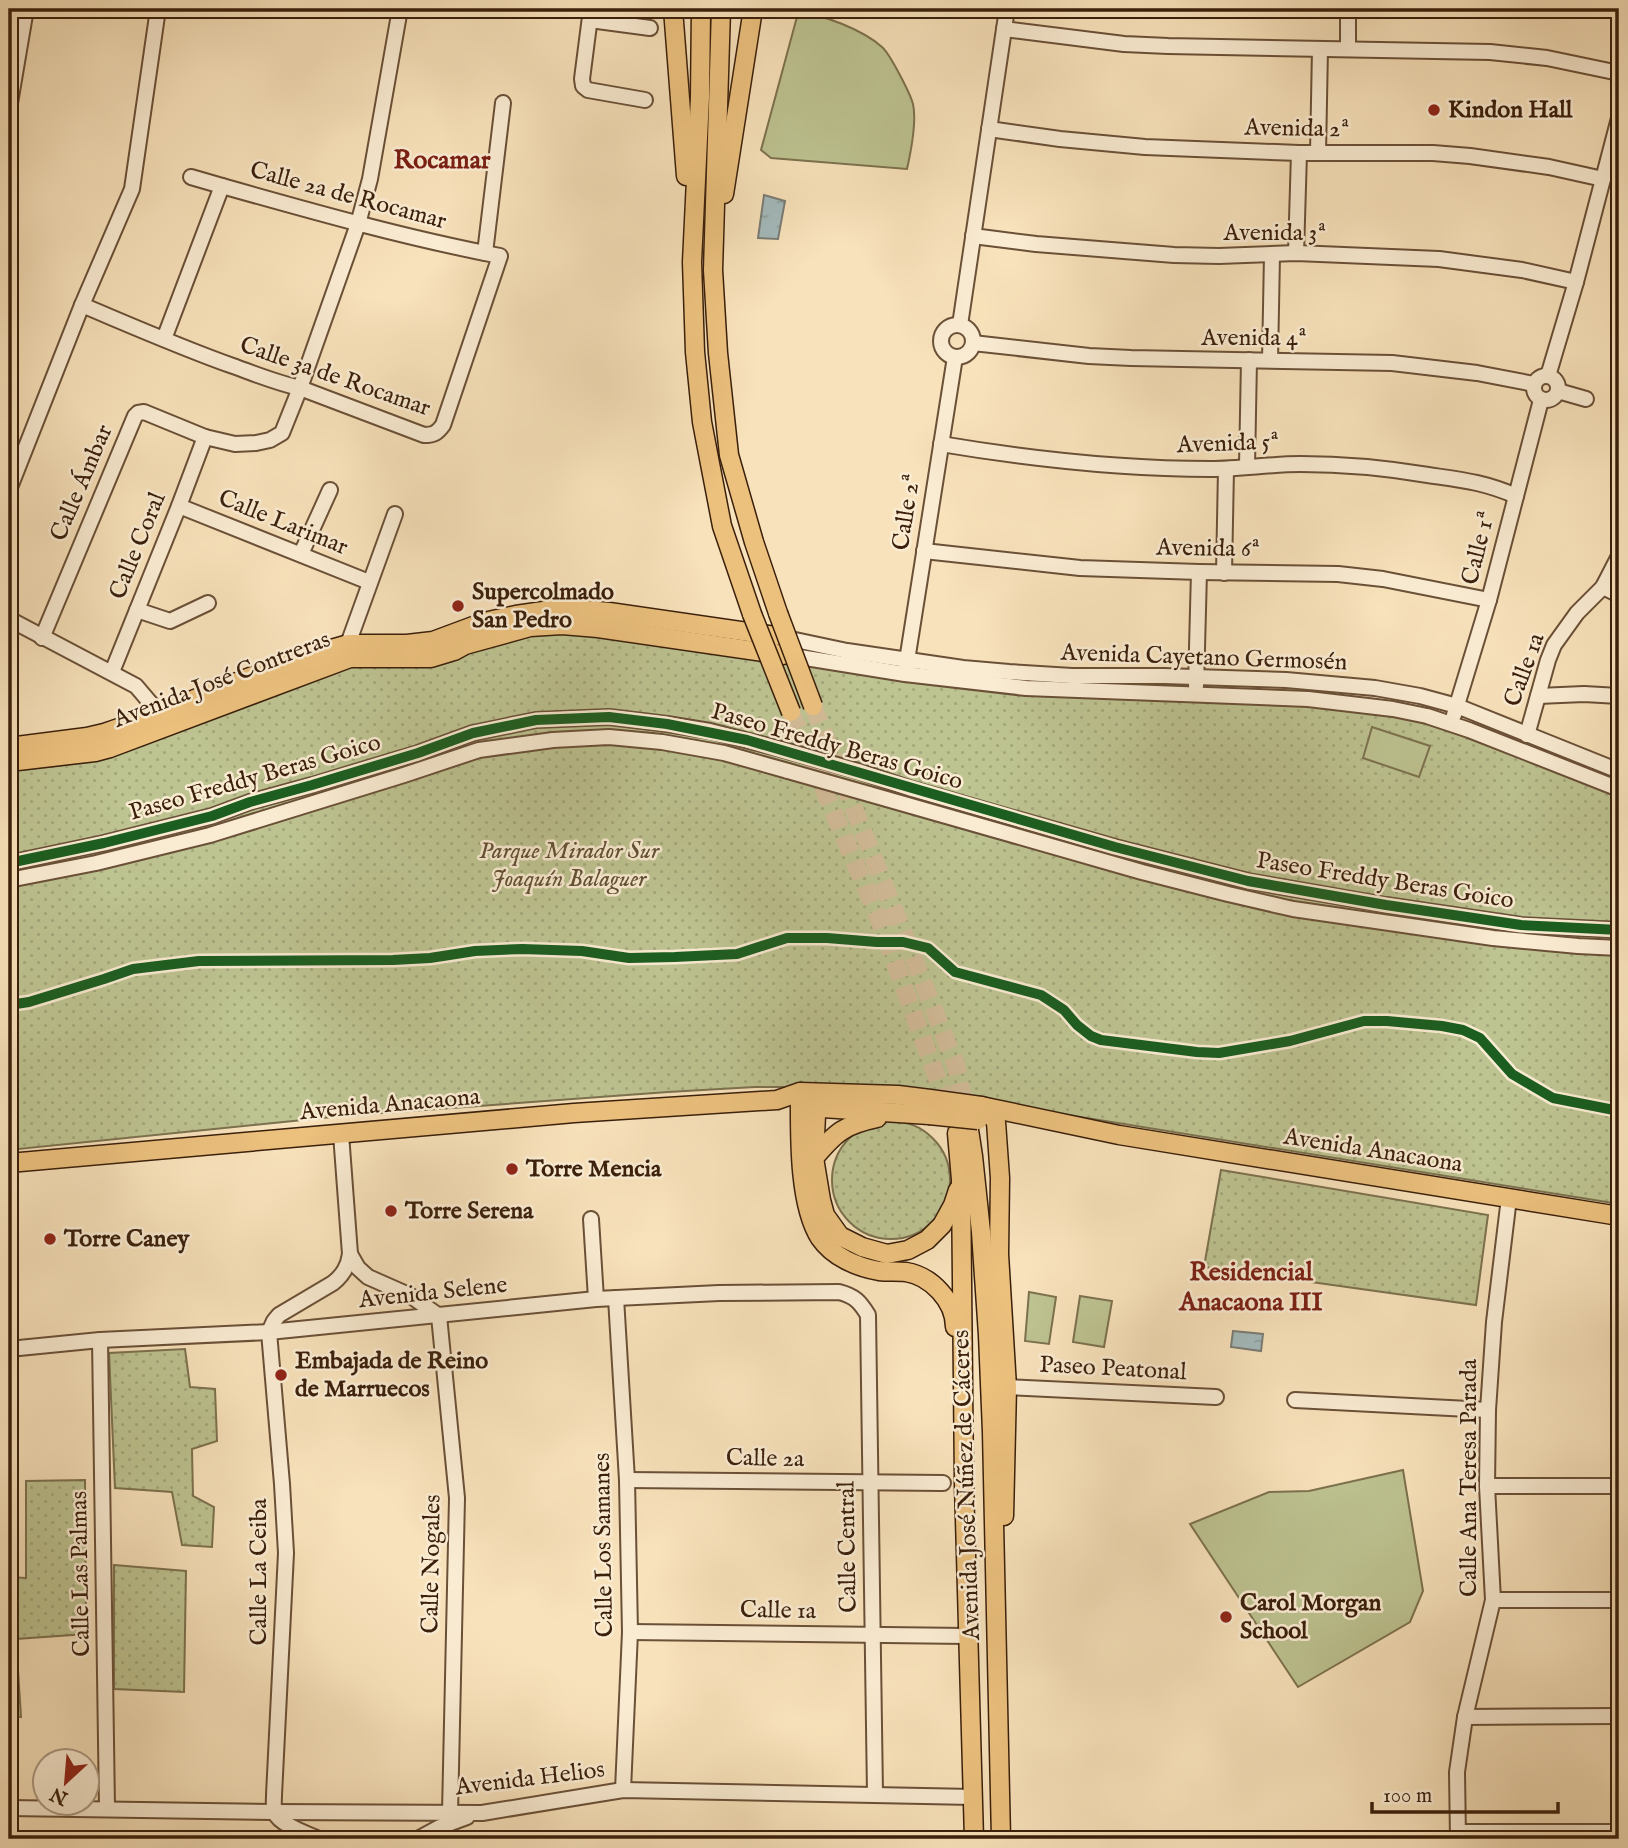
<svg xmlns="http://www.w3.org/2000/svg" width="1628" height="1848" viewBox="0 0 1628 1848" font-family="'IM FELL English',serif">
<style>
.green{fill:url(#green-dots);stroke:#7c714e;stroke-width:2}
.pitch{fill:#bdc391;stroke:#7c714e;stroke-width:2}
.water{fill:url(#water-ripples);stroke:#797c75;stroke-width:2}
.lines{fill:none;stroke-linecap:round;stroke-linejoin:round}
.major-tunnel{stroke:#d2bb98;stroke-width:18;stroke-dasharray:18 9;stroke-linecap:butt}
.minor-casing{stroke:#6a5037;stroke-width:18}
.major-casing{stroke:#3a1f0b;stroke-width:21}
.minor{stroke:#faecd3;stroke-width:14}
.major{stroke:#ecc17e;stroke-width:18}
.minor-bridge-casing{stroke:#6a5037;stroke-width:18;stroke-linecap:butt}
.major-bridge-casing{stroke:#3a1f0b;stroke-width:21;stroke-linecap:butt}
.minor-bridge{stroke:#faecd3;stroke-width:14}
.major-bridge{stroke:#ecc17e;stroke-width:18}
.cycleway-casing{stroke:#faecd3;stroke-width:15}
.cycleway{stroke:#1b5e20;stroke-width:10}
.poi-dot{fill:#8f2418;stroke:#faecd3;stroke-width:2.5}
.labels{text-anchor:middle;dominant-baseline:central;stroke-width:5;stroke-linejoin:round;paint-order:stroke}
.poi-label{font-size:24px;font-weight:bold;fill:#3a1f0b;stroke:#faecd3;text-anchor:start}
.street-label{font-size:24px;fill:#3a1f0b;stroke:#faecd3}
.park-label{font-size:24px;font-style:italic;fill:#615033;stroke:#faecd3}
.neighbourhood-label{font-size:26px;font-weight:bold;fill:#7a1f14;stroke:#faecd3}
</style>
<defs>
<pattern id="green-dots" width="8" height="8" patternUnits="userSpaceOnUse" patternTransform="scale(1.75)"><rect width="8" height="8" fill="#bdc391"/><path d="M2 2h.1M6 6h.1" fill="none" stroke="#a3a77c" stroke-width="1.8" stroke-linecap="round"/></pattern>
<pattern id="water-ripples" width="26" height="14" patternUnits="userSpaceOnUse" patternTransform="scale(1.75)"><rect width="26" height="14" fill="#a3babc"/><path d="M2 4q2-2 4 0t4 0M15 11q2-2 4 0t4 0" fill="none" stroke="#8d9fa0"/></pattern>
</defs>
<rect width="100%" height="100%" fill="#f8e2bb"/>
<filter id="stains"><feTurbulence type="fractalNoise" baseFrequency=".00286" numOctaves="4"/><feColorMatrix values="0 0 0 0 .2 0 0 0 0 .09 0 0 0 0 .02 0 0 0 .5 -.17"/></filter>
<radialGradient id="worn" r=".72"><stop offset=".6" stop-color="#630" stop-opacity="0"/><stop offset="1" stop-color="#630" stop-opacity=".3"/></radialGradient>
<g class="green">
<path d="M531,633l67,1 387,56 50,5 255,6 130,17 199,74v412l-693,-112 -118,-5h-53l-87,5 -326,24 -333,34v-382l348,-103 84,-3z"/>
<circle cx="891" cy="1180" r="59"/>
<path d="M1221,1170l267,45 -12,90 -272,-38z"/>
<path d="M185,1349l5,38 25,2 2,52 -25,8 1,47 21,11 -2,40 -30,-2 -10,-53 -57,-4 -6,-135z"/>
<path d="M85,1480l1,154 -70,5 5,78 -12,-1v-139l17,1v-97z"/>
<path d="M114,1565l72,6 -2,121 -70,-3z"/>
</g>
<g class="pitch">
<path d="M869,9h61l-1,8z"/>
<path d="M798,13c25,1 65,17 84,34 8,7 28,46 31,57 4,18 -2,47 -6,65l-136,-11 -10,-8z"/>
<path d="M1372,727l58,19 -11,31 -56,-19z"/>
<path d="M1029,1292l27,5 -7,47 -24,-3z"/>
<path d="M1080,1296l32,5 -8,46 -31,-5z"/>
<path d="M1403,1470l20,121 -13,31 -112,65 -108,-163 79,-32 40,-1z"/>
</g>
<g class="water">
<path d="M764,195l21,6 -7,38 -20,-1z"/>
<path d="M1233,1331l30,3 -2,17 -30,-4z"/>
</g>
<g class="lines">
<g class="major-tunnel">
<path d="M813,706l143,359 10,51"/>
<path d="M791,712l89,210 70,191"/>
</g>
<g class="minor-casing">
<g id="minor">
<path d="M591,9l-9,70 1,7 5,4 57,10"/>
<path d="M590,20l60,8"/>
<path d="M1004,29l120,15 44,2 322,6 57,6 72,15"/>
<path d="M1348,49v-40"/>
<path d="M9,109l17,-100"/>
<path d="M989,129l71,10 85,8 154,6h134l37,3 79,11 54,12"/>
<path d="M1318,153l2,-104"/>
<path d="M191,177l31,9"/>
<path d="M973,236l63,8 138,11 45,1 77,-3 143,6 83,11 54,12"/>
<path d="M485,253l18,-150"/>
<path d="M1296,253l3,-100"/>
<path d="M82,305c50,21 100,43 151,61 22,8 44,17 67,22l124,47c10,0 13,-2 19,-10l57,-169c-94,-18 -186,-44 -278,-70l-58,153"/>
<path d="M960,325l47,-316"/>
<circle cx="957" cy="341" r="16"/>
<path d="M973,343l116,13 42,2 261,5 85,10 57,11"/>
<path d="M1270,360l2,-105"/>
<circle cx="1546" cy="388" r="12"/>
<path d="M1548,376l28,-94 43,-164"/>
<path d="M1558,391l28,8"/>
<path d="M941,444c89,15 179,25 270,25 30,0 60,-5 90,-5 43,0 85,4 127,11 34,5 56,7 88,21"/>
<path d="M1247,466l2,-106"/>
<path d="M9,490l73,-185 50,-116 26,-180"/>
<path d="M179,506l190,76"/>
<path d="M924,551l156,17 119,4 139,2 45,5 106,21"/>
<path d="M301,554l29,-64"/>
<path d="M1224,573l2,-104"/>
<path d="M1603,587l16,8"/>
<path d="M137,610l33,11 38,-18"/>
<path d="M9,619l127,67 23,27 2,8"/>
<path d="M781,637l66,14 116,17 46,4 63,4h92l122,4 89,8 45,8 37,10 162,65"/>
<path d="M42,638l93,-222 3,-3 6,-1 61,25 30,7 21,-1 14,-3 12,-7 18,-45 58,-164 12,-45 30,-170"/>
<path d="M348,644l47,-130"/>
<path d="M787,655l118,19 121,14 282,11 85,10 34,7 42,14 150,59"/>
<path d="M906,667l49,-310"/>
<path d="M112,672l67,-166 26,-69"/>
<path d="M1196,686l3,-114"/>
<path d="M1538,696l46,-2 35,2"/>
<path d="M1454,715l35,-115 52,-200"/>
<path d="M1527,735l21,-75 6,-15 23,-32 26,-26 16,-31"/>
<path d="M858,771l54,18 203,58 133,34 138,24 135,20 98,5"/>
<path d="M869,794l273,78 86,22 65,15 200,29 85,8 41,2"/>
<path d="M9,863l95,-20 108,-27 38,-14 62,-17 106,-32 55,-20 63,-13 73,-3 58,7 43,7 71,18"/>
<path d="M9,880l87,-17 114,-28 194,-60 75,-25 74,-10 56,-3 53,5 62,11 64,18"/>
<path d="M591,1219l5,80"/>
<path d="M350,1254l8,14 10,9 43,19 28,20"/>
<path d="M616,1298l11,182 3,152 -7,158"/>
<path d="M439,1316l18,182 -7,315"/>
<path d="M100,1340l7,468"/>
<path d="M9,1349l91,-9 169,-8 327,-33 123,-6 120,-1c16,4 21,10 29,23l7,479"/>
<path d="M1007,1387l209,10"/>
<path d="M1295,1400l193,10"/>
<path d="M627,1480l316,3"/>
<path d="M1487,1486h132"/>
<path d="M1493,1600h126"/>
<path d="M630,1632l337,4"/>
<path d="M1465,1717l154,-1"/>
<path d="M9,1808l265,4 208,1 141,-23 350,7"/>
<path d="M1458,1832h161"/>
<path d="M319,1839c-11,-5 -39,-14 -44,-26 -2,-5 -1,-13 -1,-18l12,-242 -4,-69 -13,-152 5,-11 5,-6 54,-32c10,-8 15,-16 17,-29l-9,-120"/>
<path d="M418,1839l22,-12 27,-10"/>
<path d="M1458,1839l-1,-67 8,-55 28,-117 -6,-114 1,-76 6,-88 15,-124"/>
</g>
</g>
<g class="major-casing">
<g id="major">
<path d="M673,9l13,167"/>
<path d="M701,9l-1,88 -8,165 3,90 7,70 20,104 30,88"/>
<path d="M721,9l-8,261 5,83 11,102 25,87 24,71"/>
<path d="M724,194l29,-185"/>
<path d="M9,747l78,-10 17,-4c80,-26 156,-65 238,-87l6,-2h59l26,-3 51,-19 32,-7 48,-7 45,4 167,24"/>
<path d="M9,762l86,-10 15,-4 240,-90h81l23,-7 11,-6 65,-18 32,-2 36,3 185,27"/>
<path d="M800,1092c0,40 -2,112 20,146 13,19 37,29 59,33 9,1 18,0 27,1 25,4 49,29 49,55"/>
<path d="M817,1093l-3,65 7,42 4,15 15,21 22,11 25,7 21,-4 19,-10 15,-15 11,-20 5,-15"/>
<path d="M981,1106l138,29 500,81"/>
<path d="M807,1107l122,8"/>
<path d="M985,1107l11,15 4,56 -1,76 8,133 -3,129"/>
<path d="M969,1130l4,26 8,76 7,103 4,97 9,407"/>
<path d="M957,1133l4,47 3,304 10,355"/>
<path d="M814,1158c22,-26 30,-33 63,-40"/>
<path d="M9,1163l565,-50 203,-13 23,-8 98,3 32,4"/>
</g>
</g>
<use href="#minor" class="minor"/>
<use href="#major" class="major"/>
<g class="minor-bridge-casing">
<g id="minor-bridge">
<path d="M781,749l77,22"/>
<path d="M788,771l81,23"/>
</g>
</g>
<g class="major-bridge-casing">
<g id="major-bridge">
<path d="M778,613l35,93"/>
<path d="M752,614l39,98"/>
<path d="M930,1099l51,7"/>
<path d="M929,1115l49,5"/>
</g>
</g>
<use href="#minor-bridge" class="minor-bridge"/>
<use href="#major-bridge" class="major-bridge"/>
<g class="cycleway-casing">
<g id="cycleway">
<path d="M9,863l95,-20 108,-27 38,-14 62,-17 106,-32 55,-20 63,-13 73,-3 58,7 80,16 368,107 133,34 138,24 135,20 98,5"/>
<path d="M9,1005l20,-3 75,-23 29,-10 66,-8 194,-1 37,-2 45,-7 47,-2 60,2 47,7 46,-1 62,-3 50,-16h40l50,4h26l25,6 27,24 86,23 23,15 13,15 14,11 10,4 96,12 22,1 71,-12 74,-20h23l55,5 21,4 17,8 32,36 41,24 66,13"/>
</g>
</g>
<use href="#cycleway" class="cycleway"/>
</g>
<g class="poi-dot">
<circle cx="1434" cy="110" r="7"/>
<circle cx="458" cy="606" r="7"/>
<circle cx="512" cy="1169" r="7"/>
<circle cx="391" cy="1211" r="7"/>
<circle cx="50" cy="1239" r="7"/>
<circle cx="281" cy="1375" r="7"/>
<circle cx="1226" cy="1617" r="7"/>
</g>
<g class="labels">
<g class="poi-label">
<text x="1448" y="110">Kindon Hall</text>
<text x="472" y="592">Supercolmado<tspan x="472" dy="28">San Pedro</tspan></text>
<text x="526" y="1169">Torre Mencia</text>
<text x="405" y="1211">Torre Serena</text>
<text x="64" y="1239">Torre Caney</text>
<text x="295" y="1361">Embajada de Reino<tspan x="295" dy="28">de Marruecos</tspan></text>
<text x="1240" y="1603">Carol Morgan<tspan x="1240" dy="28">School</tspan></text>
</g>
<g class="street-label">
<text transform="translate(1297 129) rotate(1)">Avenida 2ª</text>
<text transform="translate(348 196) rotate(15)">Calle 2a de Rocamar</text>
<text x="1275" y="233">Avenida 3ª</text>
<text x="1254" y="338">Avenida 4ª</text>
<text transform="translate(335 377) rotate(19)">Calle 3a de Rocamar</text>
<text transform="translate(1228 444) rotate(-2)">Avenida 5ª</text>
<text transform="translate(82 483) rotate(-67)">Calle Ámbar</text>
<text transform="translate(907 512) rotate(-81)">Calle 2ª</text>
<text transform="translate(283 523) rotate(22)">Calle Larimar</text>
<text transform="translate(138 546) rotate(-68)">Calle Coral</text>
<text transform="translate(1479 548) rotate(-76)">Calle 1ª</text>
<text transform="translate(1208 549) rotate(1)">Avenida 6ª</text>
<text transform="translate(1204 658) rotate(2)">Avenida Cayetano Germosén</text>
<text transform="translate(1525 670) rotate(-70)">Calle 1a</text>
<text transform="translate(222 680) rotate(-21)">Avenida José Contreras</text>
<text transform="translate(837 747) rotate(16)">Paseo Freddy Beras Goico</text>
<text transform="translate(255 778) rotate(-16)">Paseo Freddy Beras Goico</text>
<text transform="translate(1385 881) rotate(9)">Paseo Freddy Beras Goico</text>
<text transform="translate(390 1105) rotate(-5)">Avenida Anacaona</text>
<text transform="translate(1373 1151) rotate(9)">Avenida Anacaona</text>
<text transform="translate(433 1293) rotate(-6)">Avenida Selene</text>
<text transform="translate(1113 1369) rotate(3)">Paseo Peatonal</text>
<text transform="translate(765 1459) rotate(1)">Calle 2a</text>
<text transform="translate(1469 1478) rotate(-90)">Calle Ana Teresa Parada</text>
<text transform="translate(967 1485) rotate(-92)">Avenida José Núñez de Cáceres</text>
<text transform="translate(604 1545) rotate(-91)">Calle Los Samanes</text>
<text transform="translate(848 1547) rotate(-91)">Calle Central</text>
<text transform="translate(432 1564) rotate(-89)">Calle Nogales</text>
<text transform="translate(259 1572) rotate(-90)">Calle La Ceiba</text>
<text transform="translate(81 1574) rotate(-91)">Calle Las Palmas</text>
<text transform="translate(778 1611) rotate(1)">Calle 1a</text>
<text transform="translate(530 1779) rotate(-7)">Avenida Helios</text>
</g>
<g class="park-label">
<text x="569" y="851">Parque Mirador Sur<tspan x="569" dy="28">Joaquín Balaguer</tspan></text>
</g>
<g class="neighbourhood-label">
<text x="442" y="160">Rocamar</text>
<text x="1251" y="1272">Residencial<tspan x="1251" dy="30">Anacaona III</tspan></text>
</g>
</g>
<rect width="1628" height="1848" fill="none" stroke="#f8e2bb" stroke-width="35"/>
<rect x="10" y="10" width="1607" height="1827" fill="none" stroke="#3a1f0b" stroke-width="3.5"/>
<rect x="18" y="18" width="1593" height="1813" fill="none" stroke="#3a1f0b" stroke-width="2"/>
<g transform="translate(66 1782) rotate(206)"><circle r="33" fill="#faecd3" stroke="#ad9a83" stroke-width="2"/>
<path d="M0-5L12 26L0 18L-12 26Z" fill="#8f2418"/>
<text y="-10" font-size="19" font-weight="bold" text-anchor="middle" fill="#3a1f0b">N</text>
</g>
<path d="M1372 1802v10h186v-10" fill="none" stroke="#3a1f0b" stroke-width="3.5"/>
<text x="1383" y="1802" font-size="21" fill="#3a1f0b" stroke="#faecd3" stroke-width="5" paint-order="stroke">100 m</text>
<rect width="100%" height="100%" filter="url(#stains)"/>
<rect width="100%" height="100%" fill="url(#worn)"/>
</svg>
